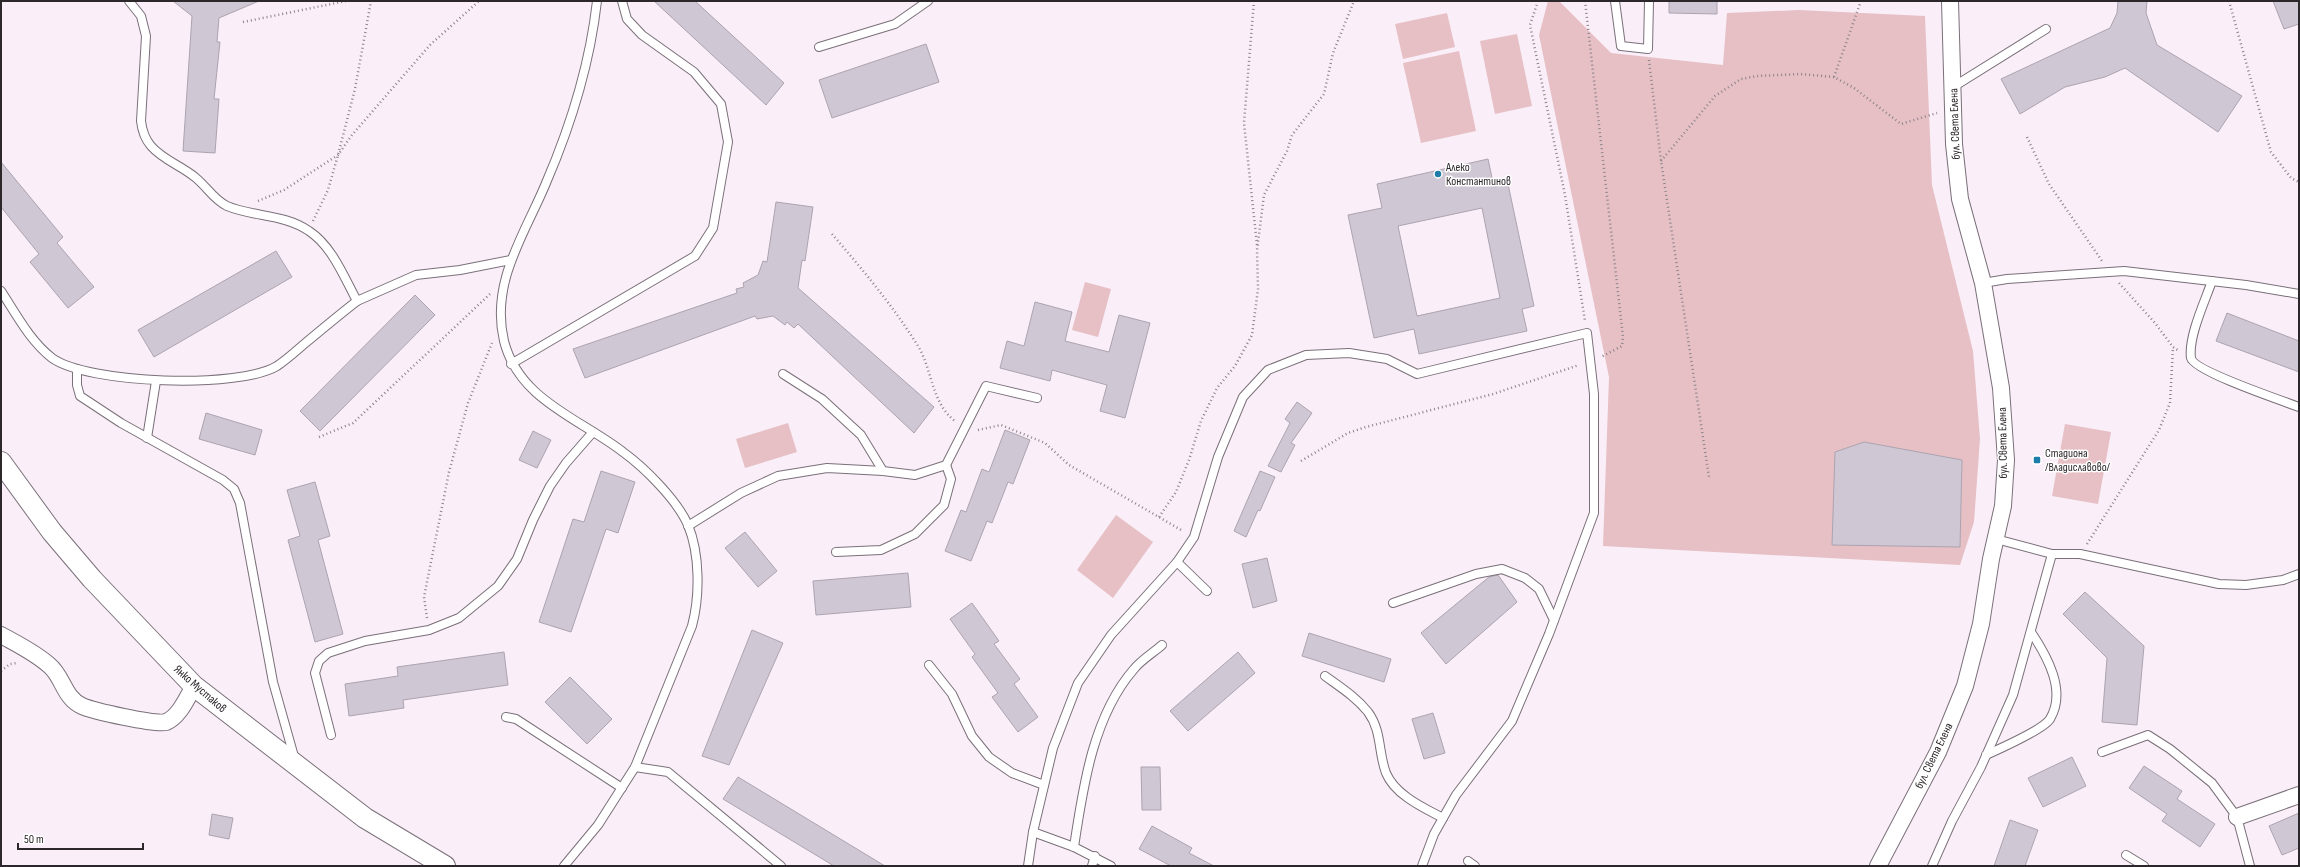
<svg xmlns="http://www.w3.org/2000/svg" width="2300" height="867" viewBox="0 0 2300 867" font-family="'Sofia Sans Condensed',sans-serif">
<style>
.green{fill:#e6c0c5}
.building{fill:#cfc7d4;stroke:#aba4b0;fill-rule:evenodd}
.lines{fill:none;stroke-linecap:round;stroke-linejoin:round}
.service-casing{stroke:#7a7079;stroke-width:10}
.minor-casing{stroke:#7a7079;stroke-width:18}
.tertiary-casing{stroke:#7a7079;stroke-width:22}
.path{stroke:#8c848a;stroke-width:2.5;stroke-dasharray:1 3;stroke-linecap:butt}
.service{stroke:#fff;stroke-width:8}
.minor{stroke:#fff;stroke-width:16}
.tertiary{stroke:#fff;stroke-width:20}
.poi-dot{fill:#1e7ca9;stroke:#fff;stroke-width:1.5}
.labels{text-anchor:middle;dominant-baseline:central;stroke-width:3;stroke-linejoin:round;paint-order:stroke}
.street-label{font-size:12px;fill:#2c272b;stroke:#fff}
.poi-label{font-size:12px;fill:#2c272b;stroke:#fff;text-anchor:start}
</style>
<rect width="100%" height="100%" fill="#faeef8"/>
<g class="green">
<path d="M1548,1h11l52,52 112,12 4,-52 72,-3 126,6 7,169 41,166 7,88 -6,83 -14,43 -357,-19 6,-169 -70,-342z"/>
<path d="M1447,13l8,34 -52,12 -8,-35z"/>
<path d="M1517,34l15,72 -37,8 -15,-73z"/>
<path d="M1459,51l17,80 -55,12 -18,-80z"/>
<path d="M1085,282l26,7 -13,48 -26,-7z"/>
<path d="M788,423l9,29 -52,16 -9,-29z"/>
<path d="M2065,424l46,8 -13,72 -46,-8z"/>
<path d="M1116,515l37,27 -40,56 -36,-28z"/>
</g>
<g class="building">
<path d="M173,1h86l-40,17 -2,24h3l-6,57h5l-4,54 -32,-2 9,-135z"/>
<path d="M654,1h41l89,82 -18,22z"/>
<path d="M1669,1h48v13l-48,-1z"/>
<path d="M2118,1h29l-1,12 11,32 85,51 -24,36 -93,-64 -20,9 -40,10 -45,27 -19,-35 109,-51 7,-15z"/>
<path d="M2273,1h26v23l-15,5z"/>
<path d="M926,44l13,38 -107,36 -13,-38z"/>
<path d="M1488,159l6,28 14,-3 26,122 -12,3 5,22 -108,23 -5,-25 -40,9 -26,-123 34,-7 -5,-24zM1482,208l18,90 -83,18 -19,-90z"/>
<path d="M1,162l62,75 -6,6 37,44 -26,21 -38,-46 9,-8 -38,-47z"/>
<path d="M776,202l37,5 -8,54 -3,-1 -4,28 136,119 -20,26 -116,-109 -4,4 -7,-6 -2,3 -12,-9 -16,3 -2,-3 -170,62 -12,-29 164,-56 -1,-4 8,-2 -1,-4 15,-8 5,-14 4,1z"/>
<path d="M276,251l16,26 -138,80 -16,-27z"/>
<path d="M415,295l20,20 -115,116 -20,-20z"/>
<path d="M1035,302l37,10 -7,29 44,11 10,-37 31,8 -25,95 -25,-7 7,-26 -55,-15 -2,11 -50,-13 7,-27 17,5z"/>
<path d="M2227,313l72,28v31l-83,-31z"/>
<path d="M1297,402l15,11 -21,30 4,2 -14,27 -13,-6 22,-43 -5,-4z"/>
<path d="M206,413l56,17 -7,25 -56,-16z"/>
<path d="M1005,430l25,10 -17,44 -5,-2 -16,41 -5,-2 -16,40 -26,-10 16,-41 5,2 16,-43 7,3z"/>
<path d="M533,431l18,9 -14,28 -18,-8z"/>
<path d="M1864,442l98,18 -2,87 -128,-2 3,-93z"/>
<path d="M601,471l34,11 -17,51 -12,-4 -35,103 -32,-10 34,-103 11,3z"/>
<path d="M1260,471l15,6 -15,34 -2,-1 -12,27 -12,-6z"/>
<path d="M315,482l15,54 -12,4 25,94 -28,8 -27,-102 12,-4 -13,-46z"/>
<path d="M745,532l32,39 -19,16 -33,-39z"/>
<path d="M1267,558l10,43 -24,7 -11,-44z"/>
<path d="M908,573l3,34 -95,8 -3,-34z"/>
<path d="M1498,575l19,27 -71,62 -25,-31 68,-56z"/>
<path d="M2085,592l59,54 -7,79 -35,-3 5,-64 -44,-44z"/>
<path d="M972,603l27,38 -5,3 26,35 -6,5 24,33 -20,15 -26,-35 6,-4 -26,-36 3,-3 -25,-35z"/>
<path d="M752,630l31,13 -54,122 -27,-9z"/>
<path d="M1309,633l82,26 -7,23 -82,-26z"/>
<path d="M504,652l4,33 -105,15 1,8 -55,8 -4,-32 53,-8 -1,-9z"/>
<path d="M1238,652l17,21 -67,58 -18,-20z"/>
<path d="M570,677l42,42 -25,25 -42,-42z"/>
<path d="M1433,713l12,40 -21,6 -12,-40z"/>
<path d="M2072,757l14,29 -43,21 -15,-29z"/>
<path d="M2144,766l38,25 -5,8 38,25 -15,23 -38,-26 5,-7 -38,-26z"/>
<path d="M1141,767h19l1,43h-19z"/>
<path d="M738,777l147,89h-51l-111,-67z"/>
<path d="M2299,813v35l-17,7 -13,-29z"/>
<path d="M212,814l21,4 -4,21 -20,-4z"/>
<path d="M2010,820l28,10 -13,36h-31z"/>
<path d="M1152,826l40,22 -3,5 25,13h-43l-32,-17z"/>
</g>
<g class="lines">
<g class="service-casing">
<g id="service">
<path d="M129,1l12,15 5,20 -5,85c1,9 4,18 10,25 12,14 31,20 45,32 11,9 18,22 31,28 26,11 58,8 82,25 23,15 35,46 48,70l59,-26 44,-5 51,-10"/>
<path d="M1615,1l6,45 27,3 1,-48"/>
<path d="M819,47l76,-23 33,-23"/>
<path d="M1953,87l93,-58"/>
<path d="M2212,281c-7,20 -24,56 -21,77 3,13 92,43 108,49"/>
<path d="M1983,283l24,-4 117,-8 122,14 53,9"/>
<path d="M1,291c15,23 29,50 51,67 36,26 187,31 225,8 9,-6 18,-14 26,-21 18,-15 36,-30 54,-44"/>
<path d="M511,364l184,-108 18,-28 15,-86 -7,-38 -27,-32 -52,-37 -15,-16 -5,-18"/>
<path d="M77,369v16l3,11 41,27 102,57 11,9 6,14 33,179 22,78"/>
<path d="M783,374l39,25 39,36 22,36"/>
<path d="M147,438l9,-57"/>
<path d="M688,526l53,-33 37,-17 49,-8 56,3 32,4 31,-10 40,-79 51,12"/>
<path d="M1996,539l56,15h28l139,30 27,1 37,-5 16,-6"/>
<path d="M836,552l45,-2 34,-16 29,-29 7,-26 -5,-14"/>
<path d="M1177,562l30,29"/>
<path d="M1393,603l83,-29 26,-5 23,9 14,11 15,31"/>
<path d="M929,665l23,29 20,42 17,21 23,16 32,12"/>
<path d="M1325,676c15,11 31,21 43,36 14,19 10,40 18,61 9,22 38,35 57,45"/>
<path d="M506,717l10,2 106,69"/>
<path d="M331,735l-16,-62 4,-12 9,-8 37,-12 64,-11 30,-12 39,-32 19,-27 16,-39 17,-34 16,-23 27,-31"/>
<path d="M2102,752l46,-17 22,14 42,34 25,34 13,49"/>
<path d="M1986,755c13,-6 57,-25 64,-36 17,-28 -3,-63 -19,-87"/>
<path d="M635,767l33,5 113,94"/>
<path d="M1033,832l41,15 37,19"/>
<path d="M1074,847c9,-60 19,-131 60,-178 7,-9 19,-16 28,-24"/>
<path d="M2126,855l18,11"/>
<path d="M1468,861l7,5"/>
<path d="M564,866l34,-41 37,-58 57,-141c8,-30 8,-72 -4,-101 -11,-25 -43,-57 -65,-73 -44,-34 -104,-52 -119,-111 -14,-59 21,-107 42,-158 25,-58 44,-120 51,-182"/>
<path d="M1028,866l5,-34 20,-84 25,-65 33,-48 66,-73 17,-25 24,-80 25,-60 25,-27 38,-15 43,-2 38,6 30,15 170,-41 7,61v119l-45,121 -37,87 -56,74 -22,39 -12,32"/>
<path d="M1092,866l3,-10"/>
<path d="M1932,866l20,-45 29,-54 32,-72 39,-141"/>
</g>
</g>
<g class="minor-casing">
<g id="minor">
<path d="M1,635c16,9 35,18 49,31 13,11 14,32 32,40 11,5 74,19 84,16 13,-5 21,-24 28,-36"/>
<path d="M2237,817l62,-22"/>
<path d="M1878,866l60,-114 27,-66 16,-62 10,-65 12,-53 3,-46 -5,-72 -18,-105 -23,-84 -6,-55 -4,-143"/>
</g>
</g>
<g class="tertiary-casing">
<path id="tertiary" d="M1,462l51,70 40,47 102,107 171,132 80,48"/>
</g>
<g class="path">
<path d="M1254,1l-10,122 13,122"/>
<path d="M1538,1l-8,24 35,170 20,126"/>
<path d="M1585,1l38,336 -1,9 -21,11"/>
<path d="M2229,1l42,151 20,26 8,4"/>
<path d="M243,22l103,-21"/>
<path d="M1649,60l12,101 48,316"/>
<path d="M1834,77l27,-76"/>
<path d="M2027,137l22,47 53,77"/>
<path d="M1661,161l54,-65 26,-17 16,-3 43,-2 34,3 20,11 47,36 36,-11"/>
<path d="M258,201l26,-11 54,-35 14,-20 78,-90 49,-44"/>
<path d="M313,221l15,-31 10,-35 17,-66 16,-88"/>
<path d="M832,234c31,36 61,72 86,112 15,25 13,57 38,76"/>
<path d="M2119,283l36,40 18,24 6,4"/>
<path d="M978,430l23,-5 44,18 24,22 114,66"/>
<path d="M319,437l34,-14 137,-129"/>
<path d="M1301,461l47,-28 18,-6 127,-33 86,-29"/>
<path d="M1159,517l17,-25 13,-32 12,-39 16,-33 18,-22 17,-31 6,-46 -1,-39 7,-55 23,-44 5,-16 32,-41 9,-41 21,-52"/>
<path d="M2087,544l72,-114 11,-27 3,-56"/>
<path d="M427,618l-3,-21 25,-125 19,-69 24,-60"/>
<path d="M1,671l9,-7 7,-1"/>
</g>
<use href="#service" class="service"/>
<use href="#minor" class="minor"/>
<use href="#tertiary" class="tertiary"/>
</g>
<g class="poi-dot">
<circle cx="1438" cy="174" r="4"/>
<rect x="2033" y="456" width="8" height="8" rx="2"/>
</g>
<g class="labels">
<g class="street-label">
<text transform="translate(1955 124) rotate(-92)">бул. Света Елена</text>
<text transform="translate(2003 443) rotate(-91)">бул. Света Елена</text>
<text transform="translate(200 689) rotate(41)">Янко Мустаков</text>
<text transform="translate(1934 756) rotate(-64)">бул. Света Елена</text>
</g>
<g class="poi-label">
<text x="1446" y="167">Алеко<tspan x="1446" dy="14">Константинов</tspan></text>
<text x="2045" y="453">Стадиона<tspan x="2045" dy="14">/Владиславово/</tspan></text>
</g>
</g>
<rect width="2300" height="867" fill="none" stroke="#2c272b" stroke-width="4"/>
<path d="M18 843v6h125v-6" fill="none" stroke="#2c272b" stroke-width="2"/>
<text x="24" y="843" font-size="12" fill="#2c272b" stroke="#ffffff" stroke-width="3" paint-order="stroke">50 m</text>
</svg>
